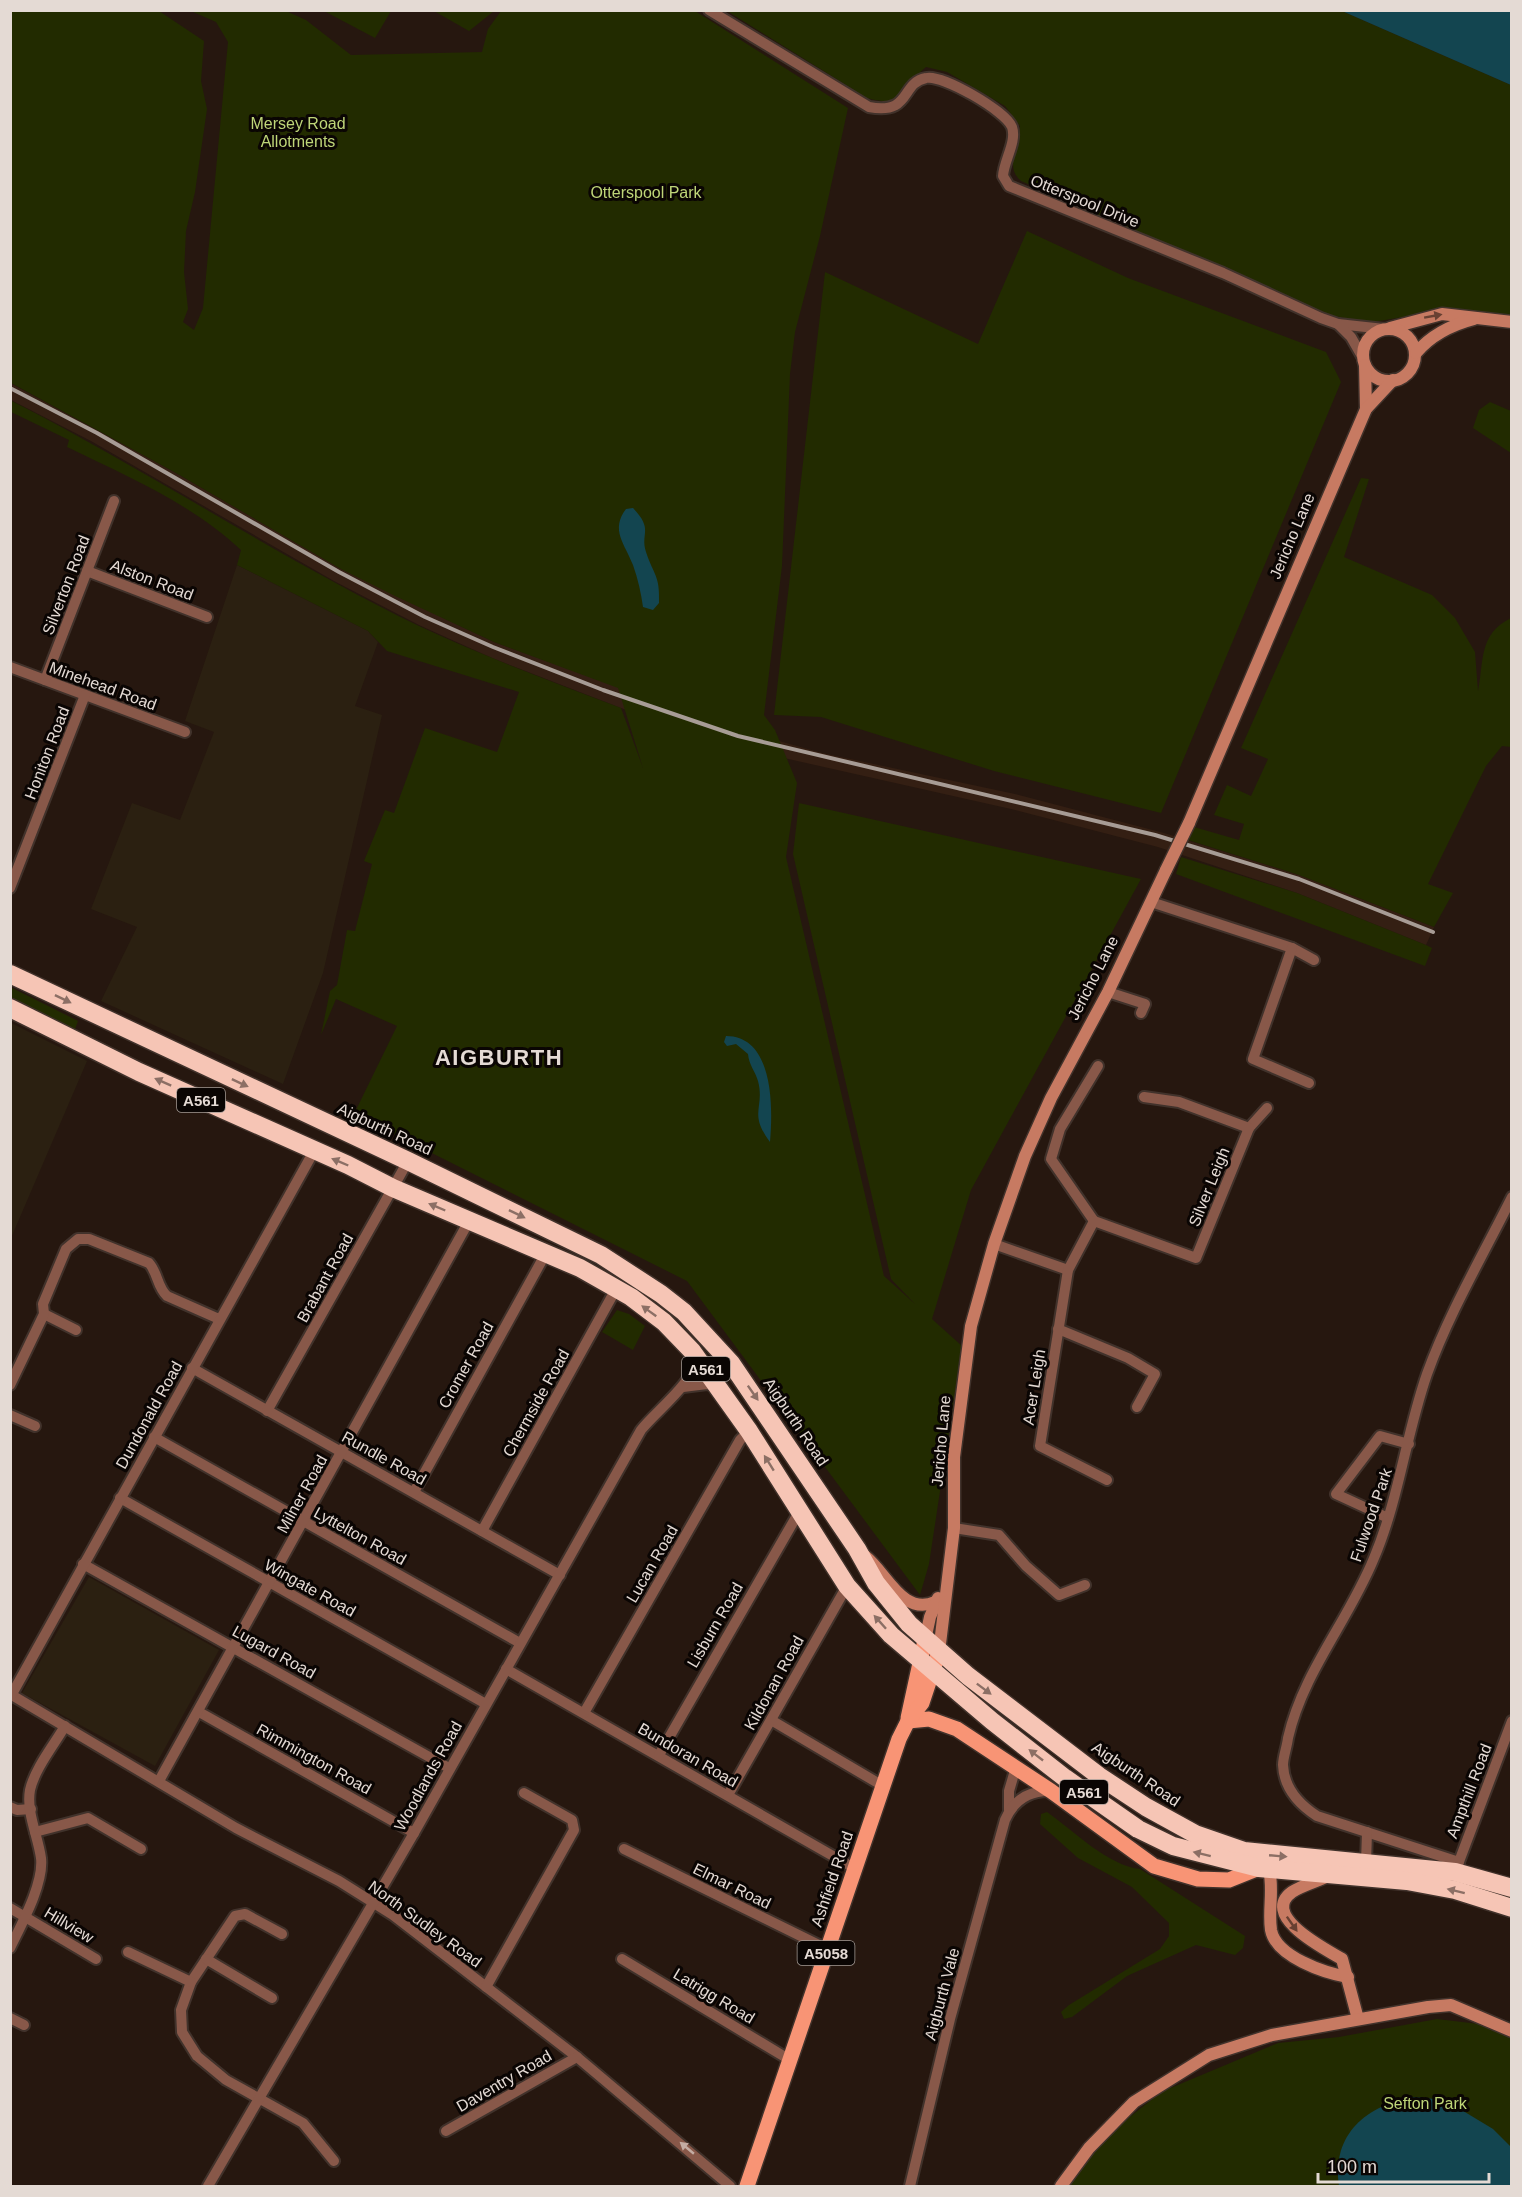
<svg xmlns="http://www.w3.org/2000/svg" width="1522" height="2197" viewBox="0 0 1522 2197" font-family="Helvetica,sans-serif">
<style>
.built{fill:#341f13}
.industrial{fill:#2b2011}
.green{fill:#222b00}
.water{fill:#134550}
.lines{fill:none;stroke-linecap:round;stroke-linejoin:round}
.street-casing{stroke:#41322b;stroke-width:14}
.secondary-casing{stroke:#41322b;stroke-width:15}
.primary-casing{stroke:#41322b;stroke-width:18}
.highway-casing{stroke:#41322b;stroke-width:21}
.street{stroke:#885849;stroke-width:10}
.secondary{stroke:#c77a62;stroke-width:12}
.primary{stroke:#f89475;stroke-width:15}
.highway{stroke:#f6c5b5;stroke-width:18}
.rail{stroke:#a79c95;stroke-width:4}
.secondary-bridge-casing{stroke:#41322b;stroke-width:15;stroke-linecap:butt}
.secondary-bridge{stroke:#c77a62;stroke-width:12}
.oneway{fill:#684032}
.oneway2{fill:#8c6f65}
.oneway3{fill:#c4aca3}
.labels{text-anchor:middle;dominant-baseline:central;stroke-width:6;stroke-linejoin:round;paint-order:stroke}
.shield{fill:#0a0503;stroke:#a39a95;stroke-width:1.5}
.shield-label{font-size:15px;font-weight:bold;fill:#e4dad4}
.park-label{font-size:16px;fill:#bed578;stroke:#0a0503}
.street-label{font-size:16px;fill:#e4dad4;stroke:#0a0503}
.district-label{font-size:22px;font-weight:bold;letter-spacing:1.5px;fill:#e4dad4;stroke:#0a0503}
</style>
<rect width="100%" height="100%" fill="#26170f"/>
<path class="built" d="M10,383l166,90 165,96 153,73 232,84 96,27 193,41 149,39 135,42 135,52 -8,18 -129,-52 -139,-46 -147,-38 -276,-62 -114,-39 -129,-50 -73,-33 -85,-44 -243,-140 -80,-41z"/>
<g class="industrial">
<path d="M237,565l131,66 10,11 -23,64 27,9 -59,258 -40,111 -182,-83 36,-74 -46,-18 41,-106 48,17 34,-88 -29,-11z"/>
<path d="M11,1023l76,38 -76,177z"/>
<path d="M89,1577l130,73 -64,116 -133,-73z"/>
</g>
<g class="green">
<path d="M11,11h148l45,30 -3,40 6,28 -12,83 -9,39 -2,41 4,37 -5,13 11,8 9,-22 25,-266 -12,-20 -25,-11h95l20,9 45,35 131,-3 6,-23 13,-18h194l153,97 -28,128 -25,96 -5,42 -8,192 -18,149 11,15 22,53 -11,74 98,419 31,28 -24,-25 -98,-425 6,-51 342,76 -170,311 -39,129 30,27 -33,218 -9,31 -233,-314 -333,-167 43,-88 -61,-27 -15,36 9,-44 7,-6 10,-55 8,1 17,-67 -8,-3 21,-51 9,3 31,-85 72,24 22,-60 -132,-41 -19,-20 -131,-66 4,-15c-49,-46 -114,-74 -174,-103l2,-7 -58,-28 -1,-12c139,71 269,158 409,226 66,31 134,56 202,82l22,60 -25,-80 -124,-46 -99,-46 -54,-27 -165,-96 -165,-90z"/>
<path d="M324,11h67l-16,27z"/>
<path d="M434,11h60l-25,20z"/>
<path d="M727,11h615l169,74v232l-59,-8 -85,14 -37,-8 -309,-134c-17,-14 -2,-36 -1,-55l-15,-20 -58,-34 -21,-5c-26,22 -20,42 -59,31z"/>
<path d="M1027,231l101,47 198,74 15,30 -180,431 -167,-42 -173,-54 -47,-2 51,-443 153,72z"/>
<path d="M1490,402l21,9v42l-38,-25 6,-18z"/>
<path d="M1361,478l8,1 -25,78 88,38 23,23 20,34 3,39c6,-29 0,-57 33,-73v129l-9,-1 -16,20 -58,118 25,9 -19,34 -135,-52 -111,-35 6,-13 45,13 5,-16 -30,-9 13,-30 24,11 17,-37 -27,-11z"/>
<path d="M1181,857l116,36 129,52 6,3 -7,18 -249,-92z"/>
<path d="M10,987l68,34 -5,14 -62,-30z"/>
<path d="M617,1310l12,4 16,12 -12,24 -31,-18z"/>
<path d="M1047,1812c27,19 60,53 93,57l105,67 -2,12 -8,7 -39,-10 -69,31 -55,41 -8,2 -3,-7 8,-7 91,-56 9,-13v-13l-37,-36 -54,-29 -38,-34 1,-10z"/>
<path d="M1437,2019l42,5 32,14v148h-445l45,-54 50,-40 117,-49 61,-6z"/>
</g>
<g class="water">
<path d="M1342,11h169v74z"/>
<path d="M633,508c21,22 7,25 13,44 8,24 14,23 13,51l-6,7 -10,-3c-2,-14 -5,-28 -10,-42 -8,-21 -23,-35 -7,-56z"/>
<path d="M726,1036c48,0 47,72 44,106 -22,-29 -5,-34 -12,-61 -3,-10 -9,-16 -10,-27l-12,-10 -9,2 -3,-4z"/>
<path d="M1414,2097l31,3 48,29 18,18v39h-172c-8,-52 28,-81 75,-89z"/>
</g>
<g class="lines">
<g class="street-casing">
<g id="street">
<path d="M709,10l160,97c43,8 31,-24 57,-29 16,-4 80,33 86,49 5,15 -8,33 -9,49l6,10 214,87 98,45 17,6 46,5"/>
<path d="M1338,324l13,13 12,21"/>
<path d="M87,571l120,46"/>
<path d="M10,667l175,65"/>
<path d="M45,680l69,-179"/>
<path d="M10,888l75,-193"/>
<path d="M1151,902l141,46 22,12"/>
<path d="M1292,948l-39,111 56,24"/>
<path d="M1108,992l37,12 -4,9"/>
<path d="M1249,1128l18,-20"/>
<path d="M1094,1221l-43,-62 9,-30 38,-63"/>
<path d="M994,1244l74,26"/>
<path d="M44,1314l32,16"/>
<path d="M1058,1329l70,29 27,16 -18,33"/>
<path d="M192,1368l368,207"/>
<path d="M10,1385l34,-71 -1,-10 23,-55 12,-10h11l60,24c9,10 8,24 18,33l52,23"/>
<path d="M683,1387l24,-3 11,3"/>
<path d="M267,1411l141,-250"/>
<path d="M10,1415l25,11"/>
<path d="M154,1437l366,206"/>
<path d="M1107,1480l-67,-34 28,-176 26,-49 102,37 53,-130 -70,-26 -35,-5"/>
<path d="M414,1492l132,-239"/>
<path d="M120,1498l366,206"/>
<path d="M1388,1518l-52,-24 44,-58 29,8"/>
<path d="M954,1528l45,7 27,31 33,29 26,-10"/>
<path d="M482,1531l134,-242"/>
<path d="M83,1564l366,204"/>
<path d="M506,1669l348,199"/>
<path d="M10,1694l226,134 103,53 54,34 184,142 153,129"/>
<path d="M12,1694l302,-543"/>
<path d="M199,1712l215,121"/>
<path d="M584,1713l156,-273 9,-9"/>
<path d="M771,1720l112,66"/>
<path d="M659,1755l140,-243"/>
<path d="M159,1781l310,-560"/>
<path d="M728,1795l119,-209"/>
<path d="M10,1807l7,3 14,-1"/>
<path d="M1009,1810v-19l7,-24"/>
<path d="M35,1832l53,-14 53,31"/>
<path d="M624,1849l203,100"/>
<path d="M1459,1862l-142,-46c-17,-11 -33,-28 -34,-51 0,-8 4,-18 5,-27 15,-66 61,-118 86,-180 25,-59 32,-124 53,-184 22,-61 56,-119 85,-177"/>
<path d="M1366,1863l1,-31"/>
<path d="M1457,1867l55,-146"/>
<path d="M10,1908l86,51"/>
<path d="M282,1934l-37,-20 -10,2 -44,66 -10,28 1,22 15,24 29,24 77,43 31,38"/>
<path d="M10,1948c11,-23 34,-64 31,-90 -3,-22 -15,-46 -11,-68 5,-22 24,-45 35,-64"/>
<path d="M128,1952l63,30"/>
<path d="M206,1959l66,39"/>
<path d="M622,1959l168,101"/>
<path d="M486,1987l88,-157 -2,-10 -48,-27"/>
<path d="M10,2018l14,7"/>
<path d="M446,2131l131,-74"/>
<path d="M208,2186l206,-353 227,-403c15,-19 56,-50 55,-73"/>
<path d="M910,2186l40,-167 55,-199c9,-20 24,-30 46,-29"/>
</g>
</g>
<g class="secondary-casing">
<g id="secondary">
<path d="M1390,328l52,-14 70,8"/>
<circle cx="1389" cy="355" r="26"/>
<path d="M1416,353c15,-18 35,-28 58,-34"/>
<path d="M1365,365l1,44"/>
<path d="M1189,823l177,-414 27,-29"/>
<path d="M865,1556c22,17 37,60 70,46"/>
<path d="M925,1640l5,-23 8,-19"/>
<path d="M939,1652l15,-124v-71l17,-131 23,-82 31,-88 26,-58 57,-106 58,-122"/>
<path d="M1269,1869c5,21 -1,41 2,61 5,27 54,43 77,47"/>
<path d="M1330,1875c-11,6 -28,10 -38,17 -33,24 35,58 50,67l16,60"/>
<path d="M1061,2186l28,-38 45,-46 75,-47 63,-20 156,-28 23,-2 61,26"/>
</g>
</g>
<g class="primary-casing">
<g id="primary">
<path d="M908,1718l17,-78"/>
<path d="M908,1721l21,-2 28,10 94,62 103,75 44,13 31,1 30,-12"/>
<path d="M747,2186l152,-447 9,-18 14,-18 17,-51"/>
</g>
</g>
<g class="highway-casing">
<g id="highway">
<path d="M10,974l398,187 193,94 60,39 23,18 47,51 126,186 19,34 33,41 59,52 131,100 47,31 49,27 49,17 211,21 57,16"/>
<path d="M10,1008l129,64 209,93 45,23 187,80 51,29 33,25 28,29 57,80 98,155 44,49 101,86 73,57 73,51 35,17 86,22 148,13 48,9 57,18"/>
</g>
</g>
<use href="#street" class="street"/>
<use href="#secondary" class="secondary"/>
<use href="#primary" class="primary"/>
<use href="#highway" class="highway"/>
<path class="rail" d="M10,388l87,45 242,139 86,45 68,30 110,43 135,46 417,99 144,44 134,53"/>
<g class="secondary-bridge-casing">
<path id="secondary-bridge" d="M1166,870l23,-47"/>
</g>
<use href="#secondary-bridge" class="secondary-bridge"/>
</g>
<defs><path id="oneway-solid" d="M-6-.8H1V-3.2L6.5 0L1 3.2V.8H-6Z" transform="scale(1.5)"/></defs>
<g class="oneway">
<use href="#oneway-solid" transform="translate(1433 316) rotate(-10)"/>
<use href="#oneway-solid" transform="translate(1292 1924) rotate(55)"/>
</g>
<g class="oneway2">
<use href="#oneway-solid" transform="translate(63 999) rotate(26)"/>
<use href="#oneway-solid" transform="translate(163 1082) rotate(-156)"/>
<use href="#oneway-solid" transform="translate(240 1083) rotate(25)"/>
<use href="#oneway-solid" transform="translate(340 1162) rotate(-157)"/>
<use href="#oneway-solid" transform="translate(437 1207) rotate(-157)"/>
<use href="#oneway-solid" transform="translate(517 1214) rotate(26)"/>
<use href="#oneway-solid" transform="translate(649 1311) rotate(-144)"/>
<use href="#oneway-solid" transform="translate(753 1393) rotate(55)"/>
<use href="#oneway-solid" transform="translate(769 1463) rotate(-122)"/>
<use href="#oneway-solid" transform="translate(880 1622) rotate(-132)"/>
<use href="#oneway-solid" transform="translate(984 1689) rotate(37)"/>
<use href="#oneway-solid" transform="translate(1036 1755) rotate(-142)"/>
<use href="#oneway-solid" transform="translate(1202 1854) rotate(-166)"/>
<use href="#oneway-solid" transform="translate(1278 1856) rotate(5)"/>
<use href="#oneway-solid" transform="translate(1456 1891) rotate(-166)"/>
</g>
<use class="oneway3" href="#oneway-solid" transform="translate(687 2148) rotate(-140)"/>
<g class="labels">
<g class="shield">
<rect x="177" y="1088" width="48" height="24" rx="4.5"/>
<rect x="682" y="1357" width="48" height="24" rx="4.5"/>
<rect x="1060" y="1780" width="48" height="24" rx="4.5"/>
<rect x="797.5" y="1941" width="57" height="24" rx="4.5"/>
</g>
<g class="shield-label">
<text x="201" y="1100">A561</text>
<text x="706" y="1369">A561</text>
<text x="1084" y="1792">A561</text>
<text x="826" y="1953">A5058</text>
</g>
<g class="park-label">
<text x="298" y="123">Mersey Road<tspan x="298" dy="18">Allotments</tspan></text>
<text x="646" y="192">Otterspool Park</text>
<text x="1425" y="2103">Sefton Park</text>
</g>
<g class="street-label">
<text transform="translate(1085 201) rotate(22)">Otterspool Drive</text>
<text transform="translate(1292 536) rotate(-67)">Jericho Lane</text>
<text transform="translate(152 580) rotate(21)">Alston Road</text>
<text transform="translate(66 585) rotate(-69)">Silverton Road</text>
<text transform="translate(103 686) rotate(20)">Minehead Road</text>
<text transform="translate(47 753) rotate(-69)">Honiton Road</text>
<text transform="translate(1093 978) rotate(-63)">Jericho Lane</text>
<text transform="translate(385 1129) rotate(25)">Aigburth Road</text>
<text transform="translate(1209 1187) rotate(-68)">Silver Leigh</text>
<text transform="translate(325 1278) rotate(-61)">Brabant Road</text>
<text transform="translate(466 1365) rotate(-61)">Cromer Road</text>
<text transform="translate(1034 1387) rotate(-81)">Acer Leigh</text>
<text transform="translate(536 1403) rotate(-61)">Chermside Road</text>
<text transform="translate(149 1415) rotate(-61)">Dundonald Road</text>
<text transform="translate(796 1422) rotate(56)">Aigburth Road</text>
<text transform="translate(941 1441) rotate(-85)">Jericho Lane</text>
<text transform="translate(384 1458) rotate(29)">Rundle Road</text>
<text transform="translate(302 1494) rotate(-61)">Milner Road</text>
<text transform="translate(1371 1515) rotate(-71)">Fulwood Park</text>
<text transform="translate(360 1536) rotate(29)">Lyttelton Road</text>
<text transform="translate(652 1564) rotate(-60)">Lucan Road</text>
<text transform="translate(310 1588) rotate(29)">Wingate Road</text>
<text transform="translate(715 1625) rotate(-60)">Lisburn Road</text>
<text transform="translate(274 1652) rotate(29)">Lugard Road</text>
<text transform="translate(774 1683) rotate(-61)">Kildonan Road</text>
<text transform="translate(688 1755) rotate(30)">Bundoran Road</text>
<text transform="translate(314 1759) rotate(29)">Rimmington Road</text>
<text transform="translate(1136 1774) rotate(34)">Aigburth Road</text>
<text transform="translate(428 1776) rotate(-61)">Woodlands Road</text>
<text transform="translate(1469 1791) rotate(-69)">Ampthill Road</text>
<text transform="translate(832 1879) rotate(-71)">Ashfield Road</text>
<text transform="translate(732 1886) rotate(26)">Elmar Road</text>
<text transform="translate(425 1924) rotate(36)">North Sudley Road</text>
<text transform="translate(69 1925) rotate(31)">Hillview</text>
<text transform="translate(942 1994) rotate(-75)">Aigburth Vale</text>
<text transform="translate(714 1996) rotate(31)">Latrigg Road</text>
<text transform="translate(504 2081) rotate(-30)">Daventry Road</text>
</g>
<g class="district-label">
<text x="499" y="1057">AIGBURTH</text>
</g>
</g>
<rect width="1522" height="2197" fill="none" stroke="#e4dad4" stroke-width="24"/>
<path d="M1318 2173v9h171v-9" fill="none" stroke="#e4dad4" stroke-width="3"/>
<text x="1327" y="2173" font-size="18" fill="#e4dad4" stroke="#0a0503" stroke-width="4.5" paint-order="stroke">100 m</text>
</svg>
